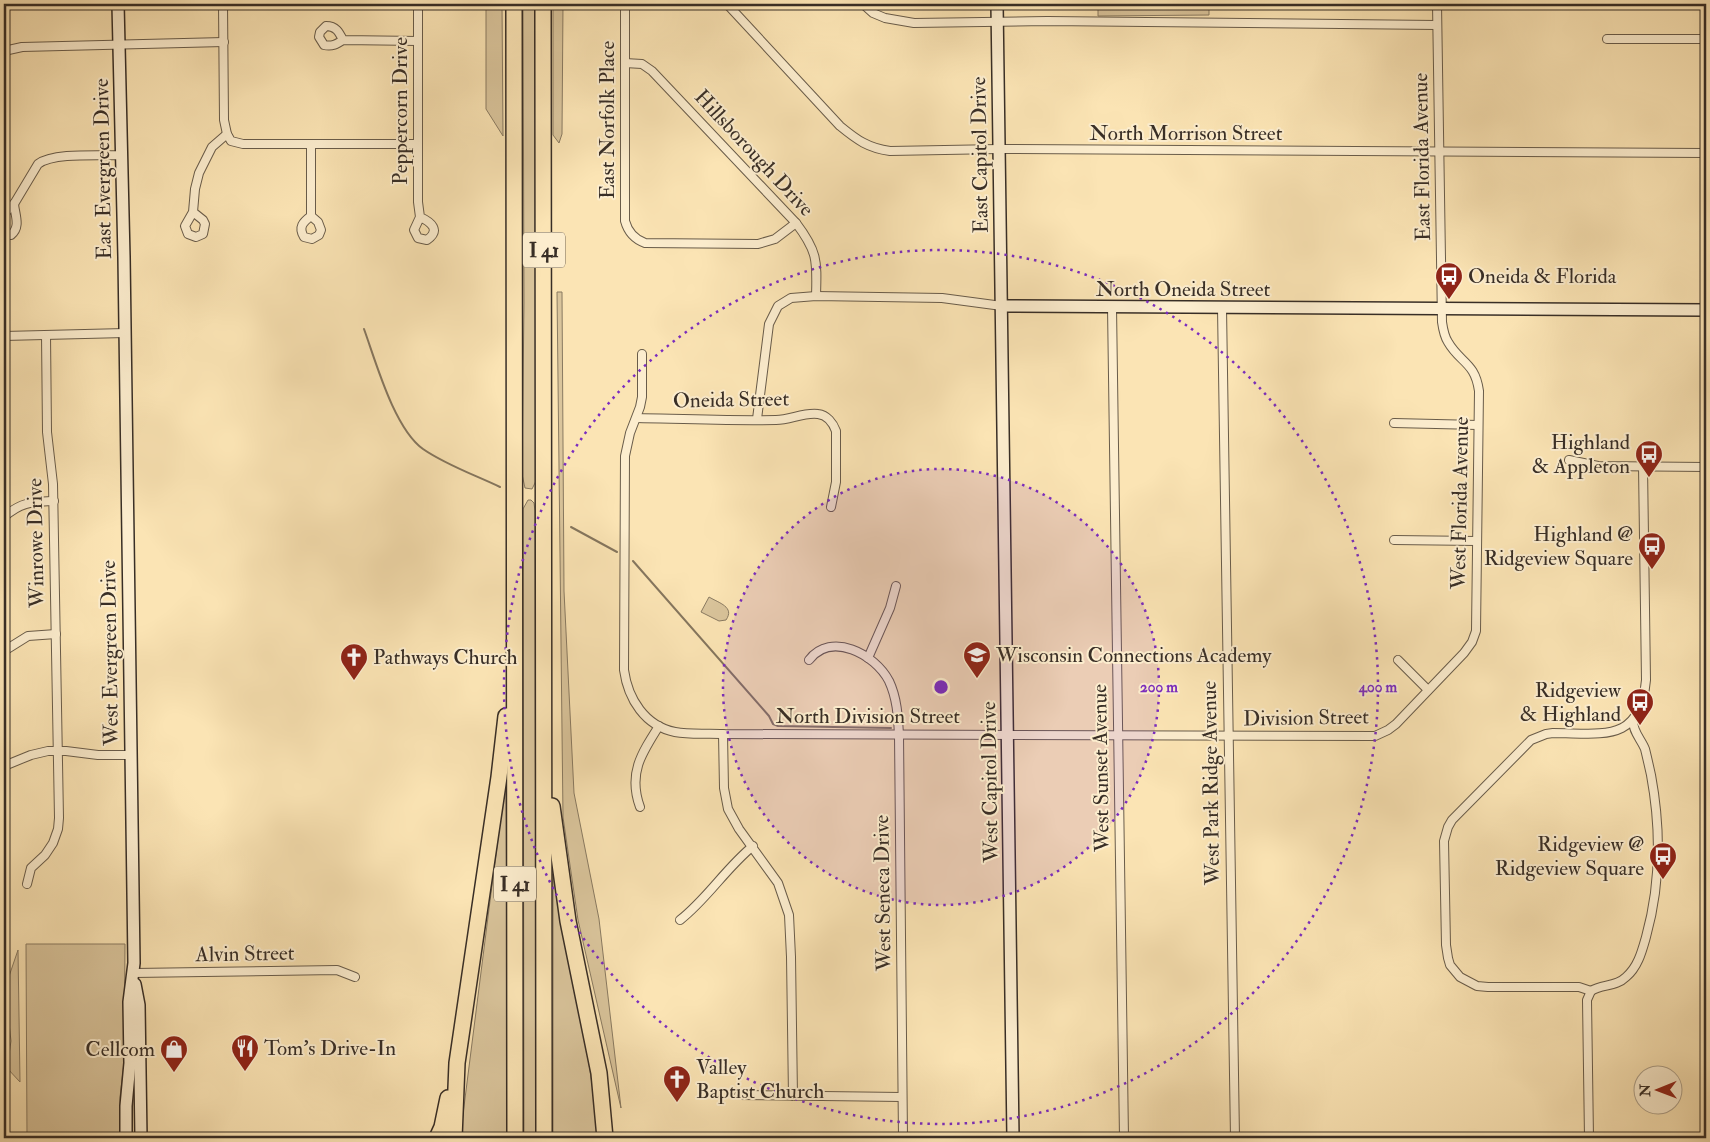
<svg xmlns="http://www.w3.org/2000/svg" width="1710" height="1142" viewBox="0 0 1710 1142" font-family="'IM FELL Double Pica',serif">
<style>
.green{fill:#dac59c;stroke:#897a61}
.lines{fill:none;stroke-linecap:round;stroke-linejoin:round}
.stream{stroke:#85765e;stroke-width:2}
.street-casing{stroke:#695c4a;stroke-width:10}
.secondary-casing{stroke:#382e26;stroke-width:14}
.highway-casing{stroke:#382e26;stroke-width:18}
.street{stroke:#fcedce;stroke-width:8}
.secondary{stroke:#fcedce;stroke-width:11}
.highway{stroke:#fbe4b4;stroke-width:15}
.ring{fill:none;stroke:#7b2cbf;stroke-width:2.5;stroke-dasharray:2.5 5}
.labels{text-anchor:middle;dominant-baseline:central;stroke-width:4;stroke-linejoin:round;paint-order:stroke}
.shield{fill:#fcedce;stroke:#736758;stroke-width:1}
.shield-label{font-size:20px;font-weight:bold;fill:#382e26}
.street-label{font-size:21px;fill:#382e26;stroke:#fcedce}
.poi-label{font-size:21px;fill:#382e26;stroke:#fcedce;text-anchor:start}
.centre{fill:#7b2cbf;stroke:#fcedce;stroke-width:2.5}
.ring-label{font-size:15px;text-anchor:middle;font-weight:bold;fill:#7b2cbf;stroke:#fcedce;stroke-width:4;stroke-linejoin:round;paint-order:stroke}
</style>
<rect width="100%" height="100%" fill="#fbe4b4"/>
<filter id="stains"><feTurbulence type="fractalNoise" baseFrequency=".004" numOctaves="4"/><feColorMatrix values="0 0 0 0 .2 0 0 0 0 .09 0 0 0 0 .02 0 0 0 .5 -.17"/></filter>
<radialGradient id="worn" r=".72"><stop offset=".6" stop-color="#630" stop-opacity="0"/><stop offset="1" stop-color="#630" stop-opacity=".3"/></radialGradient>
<g class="green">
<path d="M486,4h16l1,132 -17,-27z"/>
<path d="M523,4h12l1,477 -4,8 -7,-1 -3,-14 2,-171z"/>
<path d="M553,4h10l-1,130 -3,9 -6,-8z"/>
<path d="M1098,4h111v11l-111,1z"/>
<path d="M557,292h5l2,299 10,202 25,126 22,189 -43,-188 -15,-103z"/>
<path d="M528,500h3l3,3 1,8 1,627h-12l-1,-629z"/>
<path d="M709,597c10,6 26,10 17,23l-7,1 -18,-9z"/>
<path d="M506,775l2,363h-48z"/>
<path d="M553,874l27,129 20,135h-47z"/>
<path d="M26,944h99l-1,119 -4,34v35l-3,6h-90z"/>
<path d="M18,950l2,132 -13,-14 4,-27 -6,-53z"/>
</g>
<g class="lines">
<g class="stream">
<path d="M364,329c12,33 30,99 59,120 23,16 52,26 77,38"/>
<path d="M571,527l46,25"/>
<path d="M633,561l136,155 4,8 5,2 113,2"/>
</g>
<g class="street-casing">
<g id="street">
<path d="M223,4l1,116 3,14 4,7 12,3h175"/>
<path d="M418,4v198l2,15 -6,13 4,8 9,2c14,-10 4,-18 -7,-23"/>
<path d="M625,4v217c3,11 9,18 20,22l113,1 17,-5 21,-16"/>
<path d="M727,4l113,122c17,14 28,22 50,25l109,-2 707,4"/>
<path d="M863,4l10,9 12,5 29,5 133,-2 390,4"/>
<path d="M1607,39h99"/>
<path d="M343,40c-6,4 -11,7 -19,5l-5,-8 1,-5 6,-6c10,0 13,6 17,14l75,1"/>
<path d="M4,51l18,-4 202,-5"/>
<path d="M625,63l17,1 10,7 144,152c22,29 21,38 20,73"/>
<path d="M311,144v72c-8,6 -13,11 -7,21l8,2 7,-4 2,-5 -3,-8 -7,-6"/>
<path d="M193,212l10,8 2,4 -2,10 -7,3 -8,-3 -3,-8 8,-14 2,-23 4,-16 13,-26 15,-13"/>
<path d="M4,214l10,-10 24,-40c16,-12 63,-8 84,-9"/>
<path d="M4,234l7,1c10,-8 4,-20 3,-31"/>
<path d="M1112,307l12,831"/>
<path d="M1222,308l13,830"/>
<path d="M4,336l121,-3"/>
<path d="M642,354v43l-2,10 -10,26 -5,23 -1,214c4,29 21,56 51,62 16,3 32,1 48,2l652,2 13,-6 8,-6 68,-71 8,-11 4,-11 3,-240c-4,-29 -19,-28 -31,-49 -4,-6 -5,-13 -6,-20l-5,-318"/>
<path d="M637,418c46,1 93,3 139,2 14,0 28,-8 42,-6 9,1 15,9 18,17v51l-5,25"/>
<path d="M757,419l12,-95 9,-18 13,-8 25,-2 126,2 60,8"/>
<path d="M1394,423l84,2"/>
<path d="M1569,460l29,6 108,1"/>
<path d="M4,517c17,-15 28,-15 50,-16"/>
<path d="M1394,540l83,1"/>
<path d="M4,651l24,-15 28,-2"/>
<path d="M868,658l22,-50 6,-22"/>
<path d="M809,660c22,-29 66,-6 80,21 8,17 9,35 10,54l4,403"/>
<path d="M1398,660l30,30"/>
<path d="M723,734l1,54 4,21 11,20 39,54 11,32 2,42 2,139"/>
<path d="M4,766l27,-11 17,-4h18l32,4h32"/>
<path d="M640,807c-12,-33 1,-53 19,-81"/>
<path d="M27,884l4,-16 14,-13 8,-12 5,-14 1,-11 -6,-334 -6,-52 -1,-97"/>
<path d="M680,920c27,-21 46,-52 73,-74"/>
<path d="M134,973l203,-3 18,7"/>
<path d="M1591,991l-12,-4h-91l-11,-1 -17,-9 -10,-12 -2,-7 -2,-13 -2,-104 4,-14 4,-7 79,-80 15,-6 7,-1c49,0 87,11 93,-53l-3,-214"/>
<path d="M1591,991c11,-7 25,-4 35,-14 12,-10 16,-26 20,-40 15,-54 15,-108 5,-162 -2,-9 -4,-18 -6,-26 -4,-10 -12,-17 -12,-28"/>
<path d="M739,1095l163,2"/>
<path d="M1589,1138l-2,-138 4,-9"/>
</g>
</g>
<g class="secondary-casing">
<g id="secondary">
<path d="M118,4l6,253 10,706 -5,39 1,61 -4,43v32"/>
<path d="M997,4l16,1134"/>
<path d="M1002,306l704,4"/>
<path d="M135,984l4,21 2,133"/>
</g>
</g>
<g class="highway-casing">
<g id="highway">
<path d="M514,4l1,1134"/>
<path d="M543,4l1,1134"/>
<path d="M552,806l16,115 31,152 6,65"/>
<path d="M437,1138l5,-11 6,-29"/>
<path d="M454,1138l3,-75 42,-286 7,-61"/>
</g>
</g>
<use href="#street" class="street"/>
<use href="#secondary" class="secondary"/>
<use href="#highway" class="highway"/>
</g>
<circle cx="941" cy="687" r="218" fill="#7b2cbf" fill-opacity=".12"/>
<g class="ring">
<circle cx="941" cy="687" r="218"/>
<circle cx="941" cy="687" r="437"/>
</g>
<defs>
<g id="bus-pin" transform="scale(1.4375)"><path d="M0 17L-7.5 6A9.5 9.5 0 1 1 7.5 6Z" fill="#8f2418" stroke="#fcedce"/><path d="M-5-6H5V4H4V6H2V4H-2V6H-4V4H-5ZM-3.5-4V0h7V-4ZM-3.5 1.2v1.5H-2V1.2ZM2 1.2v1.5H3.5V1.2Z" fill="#fff"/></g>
<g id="school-pin" transform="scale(1.4375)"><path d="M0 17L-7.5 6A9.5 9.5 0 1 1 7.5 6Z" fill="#8f2418" stroke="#fcedce"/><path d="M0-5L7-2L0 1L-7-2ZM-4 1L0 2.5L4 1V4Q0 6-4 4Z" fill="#fff"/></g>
<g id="church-pin" transform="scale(1.4375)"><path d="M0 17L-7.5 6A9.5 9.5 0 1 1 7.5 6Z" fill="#8f2418" stroke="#fcedce"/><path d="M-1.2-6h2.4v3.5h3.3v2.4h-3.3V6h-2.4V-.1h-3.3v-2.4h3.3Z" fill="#fff"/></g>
<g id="restaurant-pin" transform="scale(1.4375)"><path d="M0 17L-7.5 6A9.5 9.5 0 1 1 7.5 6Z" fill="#8f2418" stroke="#fcedce"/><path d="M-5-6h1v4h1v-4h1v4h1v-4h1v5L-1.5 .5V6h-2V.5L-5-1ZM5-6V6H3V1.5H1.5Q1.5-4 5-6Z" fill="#fff"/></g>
<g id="shop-pin" transform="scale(1.4375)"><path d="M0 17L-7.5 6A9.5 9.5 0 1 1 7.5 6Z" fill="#8f2418" stroke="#fcedce"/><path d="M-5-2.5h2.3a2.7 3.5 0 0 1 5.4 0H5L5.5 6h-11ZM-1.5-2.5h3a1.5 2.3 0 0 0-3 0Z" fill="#fff"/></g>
</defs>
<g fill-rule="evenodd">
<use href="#bus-pin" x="1449" y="276"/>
<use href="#bus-pin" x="1649" y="454"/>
<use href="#bus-pin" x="1652" y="546"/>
<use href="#school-pin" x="977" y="655"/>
<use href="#church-pin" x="354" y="657"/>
<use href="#bus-pin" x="1640" y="702"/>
<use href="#bus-pin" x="1663" y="856"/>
<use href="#restaurant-pin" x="245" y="1048"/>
<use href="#shop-pin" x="174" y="1049"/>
<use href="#church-pin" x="677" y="1079"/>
</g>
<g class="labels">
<g class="shield">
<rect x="523" y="232.5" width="42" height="35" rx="4"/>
<rect x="494" y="866.5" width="42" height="35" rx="4"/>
</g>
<g class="shield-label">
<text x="544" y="250">I 41</text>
<text x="515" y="884">I 41</text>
</g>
<g class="street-label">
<text transform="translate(400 111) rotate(-90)">Peppercorn Drive</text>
<text transform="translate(607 120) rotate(-90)">East Norfolk Place</text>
<text x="1186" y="133">North Morrison Street</text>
<text transform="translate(754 153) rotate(47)">Hillsborough Drive</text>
<text transform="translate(980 155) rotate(-91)">East Capitol Drive</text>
<text transform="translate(1422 157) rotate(-91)">East Florida Avenue</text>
<text transform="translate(103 169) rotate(-91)">East Evergreen Drive</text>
<text x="1183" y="289">North Oneida Street</text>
<text transform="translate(731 400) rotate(-1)">Oneida Street</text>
<text transform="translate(1460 503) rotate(-89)">West Florida Avenue</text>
<text transform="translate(36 543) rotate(-91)">Winrowe Drive</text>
<text transform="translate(110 653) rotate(-91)">West Evergreen Drive</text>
<text x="868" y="716">North Division Street</text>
<text transform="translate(1306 718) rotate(-1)">Division Street</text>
<text transform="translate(1101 768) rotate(-91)">West Sunset Avenue</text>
<text transform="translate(990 782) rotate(-91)">West Capitol Drive</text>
<text transform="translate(1211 783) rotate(-91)">West Park Ridge Avenue</text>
<text transform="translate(883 893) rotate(-91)">West Seneca Drive</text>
<text transform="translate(245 954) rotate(-1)">Alvin Street</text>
</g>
<g class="poi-label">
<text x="1468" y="276">Oneida &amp; Florida</text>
<text x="1630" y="442" text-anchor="end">Highland<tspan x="1630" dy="24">&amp; Appleton</tspan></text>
<text x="1633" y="534" text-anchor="end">Highland @<tspan x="1633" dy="24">Ridgeview Square</tspan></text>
<text x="996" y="655">Wisconsin Connections Academy</text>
<text x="373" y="657">Pathways Church</text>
<text x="1621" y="690" text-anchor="end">Ridgeview<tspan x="1621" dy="24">&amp; Highland</tspan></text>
<text x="1644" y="844" text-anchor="end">Ridgeview @<tspan x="1644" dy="24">Ridgeview Square</tspan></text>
<text x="264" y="1048">Tom's Drive-In</text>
<text x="155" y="1049" text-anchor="end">Cellcom</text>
<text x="696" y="1067">Valley<tspan x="696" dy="24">Baptist Church</tspan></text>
</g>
</g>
<circle cx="941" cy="687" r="8" class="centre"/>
<g class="ring-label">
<text x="1159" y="692">200 m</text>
<text x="1378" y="692">400 m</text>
</g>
<rect width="1710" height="1142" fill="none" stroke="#fbe4b4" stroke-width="20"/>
<rect x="5" y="5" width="1700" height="1132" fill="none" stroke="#382e26" stroke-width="2.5"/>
<rect x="10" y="10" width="1690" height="1122" fill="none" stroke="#382e26"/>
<g transform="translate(1658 1090) rotate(269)"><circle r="24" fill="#fcedce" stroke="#aea18b"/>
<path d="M0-4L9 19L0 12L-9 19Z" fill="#8f2418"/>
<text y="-8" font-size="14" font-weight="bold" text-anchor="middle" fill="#382e26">N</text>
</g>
<rect width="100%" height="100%" filter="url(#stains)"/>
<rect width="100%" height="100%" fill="url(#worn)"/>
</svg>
